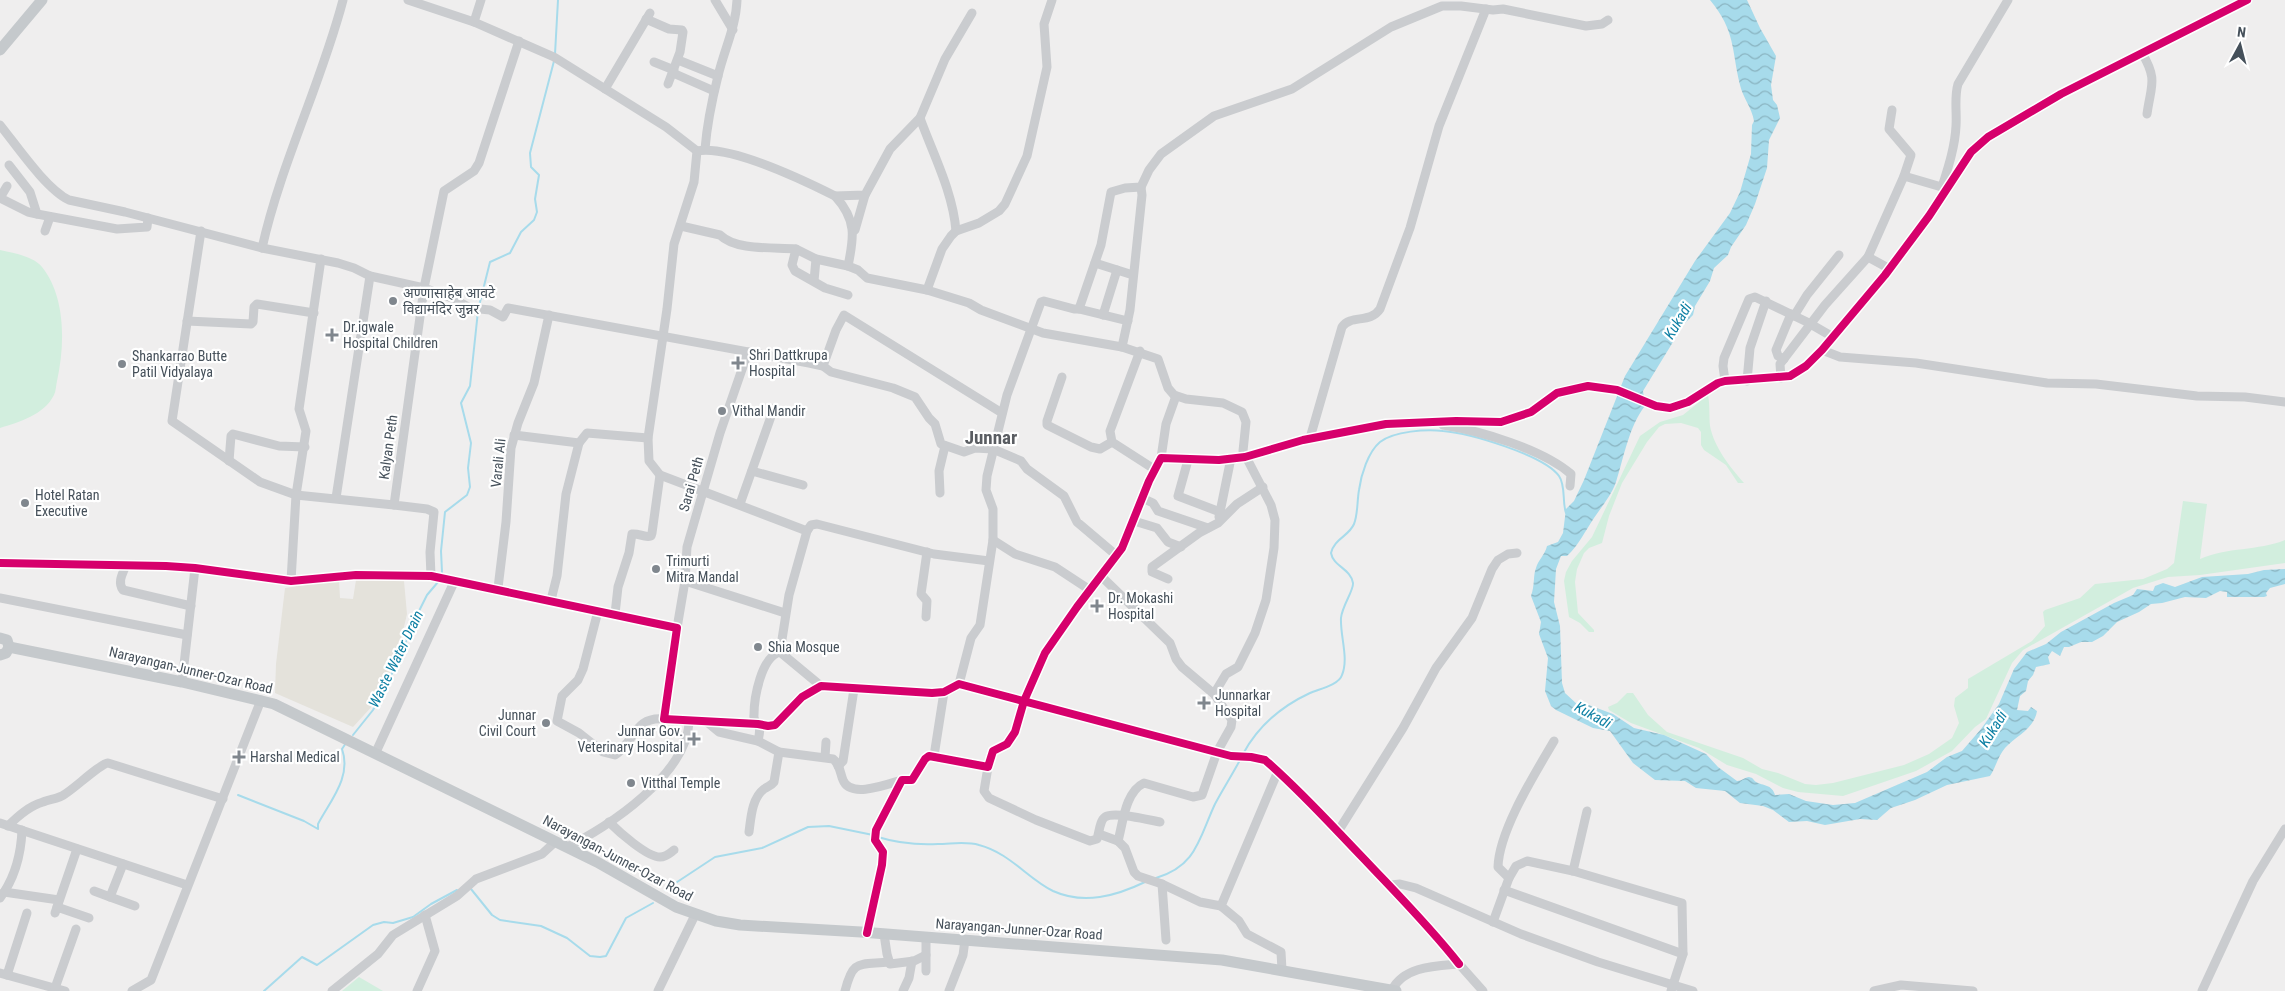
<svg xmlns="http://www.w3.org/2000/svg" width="2285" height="991" viewBox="0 0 2285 991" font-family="'Roboto Condensed','Noto Sans Devanagari',sans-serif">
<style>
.commercial{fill:#e4e2db}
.green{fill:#d2eede}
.water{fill:url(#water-waves)}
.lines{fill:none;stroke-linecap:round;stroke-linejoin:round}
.stream{stroke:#a7dbeb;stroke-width:2}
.minor{stroke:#cacccf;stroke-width:9}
.major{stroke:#c5c9cc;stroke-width:11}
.cycleway-casing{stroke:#fff;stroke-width:11}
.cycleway{stroke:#d6006c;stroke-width:8}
.poi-dot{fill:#80878e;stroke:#fff;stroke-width:2}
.labels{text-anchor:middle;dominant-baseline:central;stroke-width:4.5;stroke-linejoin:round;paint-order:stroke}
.poi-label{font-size:14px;fill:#45505a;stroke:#fff;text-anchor:start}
.street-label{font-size:14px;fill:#45505a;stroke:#fff}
.water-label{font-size:15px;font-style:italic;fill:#0e80a4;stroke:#fff}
.district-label{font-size:19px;font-weight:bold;fill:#5a5d62;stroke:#fff}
</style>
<defs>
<pattern id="water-waves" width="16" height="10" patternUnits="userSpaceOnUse" patternTransform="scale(1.25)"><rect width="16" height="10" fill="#a7dbeb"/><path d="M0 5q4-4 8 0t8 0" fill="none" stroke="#8ab4c1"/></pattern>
</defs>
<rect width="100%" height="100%" fill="#efeeee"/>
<path class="commercial" d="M339,580l1,18 13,1 3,-19 48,1 3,33 -11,47 -21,42 -22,24 -78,-34 1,-29 9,-76z"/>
<g class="green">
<path d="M0,250c13,3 33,6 42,17 24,30 23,78 15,114 -1,4 -1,10 -3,14 -10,20 -35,27 -54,33z"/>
<path d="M1708,395c2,10 1,21 2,31 4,21 20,41 34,57h-6l-12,-18 -22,-15 -3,-5v-13l-3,-4 -17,-5 -16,1 -6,3 -12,15 -25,41 -13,33 -7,27 -13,5 -5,5 -7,16 -2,13 3,31 16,17v2h-5l-9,-9 -11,-6 -5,-36 2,-9 6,-11 20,-24 48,-101 20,-14 23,-7z"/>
<path d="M2183,501l24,3 -7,55c27,-12 58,-8 85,-19v23l-85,12 -32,2 -35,11 -110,62 -11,13 -26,56 -11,8 -23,24 -36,20 -73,25 -45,-4 -15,-4 -27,-14 -29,-9 -28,-17 -68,-25 -22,-13 -1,-3 9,-4 10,-10h6l15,22 19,17 76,26 19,11 16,4 27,11 11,1 17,-2 71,-18 25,-11 23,-16 7,-15 -5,-17 1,-8 13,-10v-9l64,-38 13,-15 -2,-14 2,-2 35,-12 15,-14 48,-5 24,-10 7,-6z"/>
<path d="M359,977l24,14h-41z"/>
</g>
<path class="water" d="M1710,0h37l13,28 16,28 -5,29 2,15 4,5 3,13 -11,22 -2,28 -12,36 -9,21 -15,22 -3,8 -14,13 -4,13 -15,25 -2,9 -9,9 -41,67 2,15c-16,20 -21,51 -29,76 -5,14 -14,24 -22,36 -9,13 -15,27 -27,38h-6l-5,13 -2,33 6,24 2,57 3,10 13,12 8,-1 27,10 21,14 30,7 42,19 12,13 19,14c5,0 8,-4 12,-4 5,1 3,2 7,5 7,4 16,2 19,13l14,-1 17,7 27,4 22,-2 72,-31 20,-15 15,-6 19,-22 18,-25 15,-35 13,-17 19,-8 15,-12 53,-29 19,-8 4,-6 16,2 2,-5 8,-3 12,4 27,-10 46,-3 16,-4 21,-1v15l-15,4 -4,5 1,3 -3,1h-37v-5l-7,-1 -14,7 -21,-1 -23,6 -11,1 -12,8 -22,10 -14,14 -11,6h-11l-12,5h-5l-4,9 -8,-5 -4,6 2,7 -14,3 -3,8 -5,6 -2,10 -6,5 -3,14 11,1 3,-4 6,4c-3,18 -20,24 -32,37 -7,8 -9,19 -15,28l-43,9 -32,15 -24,8 -14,12 -17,-1 -35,6 -18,-4 -18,1 -16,-12 -10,-4 -23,-3 -15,-12 -29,-3 -11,-7 -30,-1 -22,-17 -23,-32 -17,-3 -37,-18 -5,-4 -6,-15 3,-33 -9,-24 2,-12 -10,-26c4,-11 2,-21 5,-28 2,-8 9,-13 11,-22l11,-4 5,-9 3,-24 8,-8 10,-21 41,-104 70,-115 35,-48 10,-21 11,-38 1,-29 2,-4c-2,-13 -11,-23 -14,-36 -9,-37 -4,-53 -30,-85z"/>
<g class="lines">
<g class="stream">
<path d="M555,54l3,-54"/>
<path d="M479,306l11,-44 20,-9 11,-21 13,-12 3,-8 -2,-13 4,-24 -8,-8 -1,-14 24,-92"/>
<path d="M442,572l-1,-21 4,-39 22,-17 3,-8 -2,-19 3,-25 -10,-40 9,-17 8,-75"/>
<path d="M353,735l20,-25 30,-58 6,-21 18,-36 11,-13"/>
<path d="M1243,754c15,-28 39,-48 67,-61 9,-4 29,-8 32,-18 7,-17 -2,-39 -1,-57 1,-12 13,-28 12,-35 -2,-14 -20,-17 -22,-30 3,-14 18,-17 23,-29 4,-10 3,-23 5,-34 2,-15 9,-38 21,-48 14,-11 47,-13 63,-11 26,2 101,24 116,45 7,10 3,26 7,37"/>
<path d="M238,795l66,26 14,8v-5c12,-23 34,-47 24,-75l4,-6"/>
<path d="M878,837c19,6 40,8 60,7 13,0 28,-3 41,1 31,8 49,34 74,46 31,14 63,5 92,-9"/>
<path d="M1156,878c41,-12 43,-40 59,-74 8,-15 17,-29 25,-44"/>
<path d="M471,889l21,26 8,5 41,6 26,12 23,18 10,1 6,-1 20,-38 27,-15"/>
<path d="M665,890l50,-33 47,-9 46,-21 21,-1 44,9"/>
<path d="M264,991l38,-34 15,8 56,-40 11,-3 9,1 20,-6 18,-13 26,-14"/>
</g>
<g class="minor">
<path d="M408,0l66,22 80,35 112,70 31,24 -3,31 -20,62 -7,65 -19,129 1,23 11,14 147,56"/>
<path d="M715,0l18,30"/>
<path d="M646,19l23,10 13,1 1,2 -3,20 -12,32"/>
<path d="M474,22l7,-22"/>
<path d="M2142,53c16,27 9,32 5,61"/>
<path d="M678,60l40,16"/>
<path d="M654,62l20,8"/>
<path d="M673,73l41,18"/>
<path d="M605,89l45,-76"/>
<path d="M1892,110l-3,19 22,26 -7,21"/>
<path d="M920,118l25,-59 27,-46"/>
<path d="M0,125c17,21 46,64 69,75l56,12 137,36 76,15 16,5 16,8 54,12 28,10 18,10 20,2 13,7 5,-9 301,55 14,3 8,6 62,16 22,9 14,21 6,6 6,20 23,8 11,-4 18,1 28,12 6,8 37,27 13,26 39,33"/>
<path d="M705,149c2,-25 7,-49 13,-73 6,-26 18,-49 19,-76"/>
<path d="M697,151c34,-6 106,29 138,45 22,24 19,41 13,70l10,4 9,8 60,12 42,13 12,7 62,23 79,14 36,12 10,29 6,7 12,4 37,4 19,9 4,10 -3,29 28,54 4,15 -1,28 -8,52 -11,33 -17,34 -12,7 -12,20"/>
<path d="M9,165l21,27 7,22 80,15 30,-2 1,-9"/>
<path d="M7,186l-7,12 28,14 9,2"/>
<path d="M1942,187c6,-19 13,-40 14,-61 1,-14 -2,-29 2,-42l50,-84"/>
<path d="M835,196l30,-1 25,-46 30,-31c13,36 33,74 36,113"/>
<path d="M681,226l39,9c16,16 55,12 76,14"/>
<path d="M855,230l10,-35"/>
<path d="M45,231l5,-14"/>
<path d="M201,231l-29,190 88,61 36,13 10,-64 -7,-22 22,-150"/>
<path d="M262,248c19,-85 59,-164 81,-248"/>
<path d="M1868,257l36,-81 41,12"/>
<path d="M1095,263l38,12"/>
<path d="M848,266l-32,-7 -20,-10 -4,16 3,6 30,17 23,7"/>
<path d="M814,281l2,-22"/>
<path d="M927,290l15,-41 9,-13 5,-5 23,-8 20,-12 6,-7 22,-48 20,-89 -3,-43 8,-24"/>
<path d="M1079,309l49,12"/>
<path d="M1103,315l14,-45"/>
<path d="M1794,316l13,-21 32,-40"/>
<path d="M187,321l64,3 2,-2 1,-15 3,-3 57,9"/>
<path d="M1122,347l8,-37 12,-115 -1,-8"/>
<path d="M1822,350l18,7 76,6 131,20 49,1 101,12 48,1 40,5"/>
<path d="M1140,351l-30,80 2,11 42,27"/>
<path d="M1784,359l-6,-3 -2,-6 15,-36"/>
<path d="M823,366l13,-36 8,-15 158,98"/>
<path d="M1062,377l-15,44v4l44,22 9,2 12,-7"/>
<path d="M1781,378l-1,-14 45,-59 43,-48 22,12"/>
<path d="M1725,381l-2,-15 1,-8 25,-59 6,-2 52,25 26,15"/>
<path d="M1747,381l3,-33 16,-47"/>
<path d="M1443,425c38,6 99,24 128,49l-1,12"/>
<path d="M514,435l65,8 8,-10 61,5"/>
<path d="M1310,438l32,-111c9,-13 28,-3 38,-18l30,-81 29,-102 47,-117"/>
<path d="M1161,458l5,-34 10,-28"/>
<path d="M1188,460l-10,36 42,16"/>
<path d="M229,461l2,-25 2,-2 46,12 26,1"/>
<path d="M752,471l51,14"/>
<path d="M940,493l-1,-22 6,-25"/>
<path d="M336,498l34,-222"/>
<path d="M1142,498l11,5 5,8 50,17"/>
<path d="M740,504l34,-96"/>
<path d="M1219,517l12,-59"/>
<path d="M1134,521l23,7 11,14 13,5"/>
<path d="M993,540l22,14 40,13 35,23"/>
<path d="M0,563l166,3 29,2 96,13 65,-6 75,1 246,52 -13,91 94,5 10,2 7,-1 27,-28 19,-11 111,7 12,-1 15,-8 272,72 20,1 14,3c36,31 67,66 100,100 32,34 65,67 94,104"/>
<path d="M126,565c-3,8 -9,17 -3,25l68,16"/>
<path d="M431,576l-1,-24 4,-40 -7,-3 -33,-4 30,-217 20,-97 30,-20 5,-8 40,-122"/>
<path d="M1168,579l-16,-7v-5l47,-34 19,-10 19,-19 26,-17"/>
<path d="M291,581l5,-86 98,10"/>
<path d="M685,581l100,32"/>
<path d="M498,588l8,-66 5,-74 7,-25 16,-40 15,-68"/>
<path d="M0,598l187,37"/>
<path d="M551,600l6,-24 9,-82 13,-51"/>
<path d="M598,611l-15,58 -5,11 -16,16 -5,25 22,12 24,19 12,3c20,-13 19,-39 49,-36"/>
<path d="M615,614l3,-27 11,-34 3,-19c7,-1 12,4 19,2l1,-3 8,-58"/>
<path d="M926,617l1,-16 -6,-7 6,-42"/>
<path d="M677,628l8,-47 2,-34 33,-114 28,-81"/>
<path d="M182,682l13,-114"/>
<path d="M959,684l12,-46 9,-13 13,-85v-31l-7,-19 1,-14 20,-81 34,-93 3,-1 30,8h5l22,-64 10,-53 14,-4 16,-1 8,-17 12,-16 53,-38 78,-27 99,-62 51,-21h19l32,4 10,-1 83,17 16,-2 6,-4"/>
<path d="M821,686l-41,-34 9,-57 18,-64 4,-6 6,-1 117,30 55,7"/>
<path d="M707,722l12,10 39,9 21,11 54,7c7,5 7,14 10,21 7,19 45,4 59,0"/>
<path d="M758,741c1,-5 3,-12 0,-16 -2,-4 -5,-5 -4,-10 0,-17 7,-58 26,-63"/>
<path d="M376,752l79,-172"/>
<path d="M934,756l10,-64"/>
<path d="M825,757l1,-15"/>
<path d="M838,766l5,-5 11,-72"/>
<path d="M988,767l-4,24 5,7 47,22 54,21 7,-2c2,-6 3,-19 8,-22 9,-6 44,3 55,5"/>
<path d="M1278,771l-57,135 18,15 8,13 34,18 1,18"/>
<path d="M609,822c10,10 38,35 51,35 6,0 10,-4 14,-7"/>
<path d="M0,823l187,62"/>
<path d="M8,826c10,-10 21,-20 35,-24 7,-3 16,-3 22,-8 10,-6 35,-30 43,-31l115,36"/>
<path d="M1339,830l64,-102 33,-60 36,-50 20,-49 6,-9 10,-6 9,-1"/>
<path d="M749,832c2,-15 3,-34 15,-43 4,-3 7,-3 10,-7l5,-30"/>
<path d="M1099,834l19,7c5,-18 7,-49 26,-58l49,14 9,-2 15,-43 14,-25 1,-7 -18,-26 -32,-27 -6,-8 -6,-16 -68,-66"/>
<path d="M1118,841l7,7 9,24 4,4 24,8 38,18 21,4"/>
<path d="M567,847c42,-20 120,-73 122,-125"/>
<path d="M1573,871l14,-60"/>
<path d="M1509,878l7,-12 11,-5 46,10 109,32 1,51 -12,37"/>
<path d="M1162,884l4,56"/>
<path d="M1391,885l9,-1 16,4 105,46 77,28 95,29"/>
<path d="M1504,890l179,64"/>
<path d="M94,891l16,6 13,-33"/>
<path d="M4,892l55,8"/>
<path d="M110,897l25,9"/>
<path d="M0,898c15,-20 21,-43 22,-68"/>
<path d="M57,907l32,11"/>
<path d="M55,913l22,-64"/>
<path d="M1493,922l16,-44 -11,-11c1,-37 38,-95 56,-126"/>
<path d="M867,933l15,-68 1,-13 -8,-12 1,-10 26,-50h10l13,-21 4,-3 59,11 5,-16 14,-7 8,-12 9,-31 21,-48 32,-46 45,-59 27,-67 12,-23 58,2 26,-3 58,-17 83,-16 70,-3 45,1 30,-10 26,-19 31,-7 29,4 39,16 14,2 18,-6 30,-19 7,-2 65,-5 16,-10 16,-16 63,-75 44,-59 42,-64 17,-15 73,-43 186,-94"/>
<path d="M884,934l3,20 3,10 24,-3 12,-6"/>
<path d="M926,971v-34"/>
<path d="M0,973l65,18"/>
<path d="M7,975l20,-62"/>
<path d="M55,988l21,-59"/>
<path d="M1392,990c12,-24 44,-24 67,-26l24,27"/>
<path d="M132,991l19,-11 110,-280"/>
<path d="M332,991l46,-37 15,-19 64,-39 19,-17 66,-25 13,-12"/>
<path d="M417,991l18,-40 -10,-36"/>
<path d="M658,991l37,-76"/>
<path d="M845,991c8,-32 13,-26 44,-29"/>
<path d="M903,991l6,-13 3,-17"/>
<path d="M949,991l14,-36 2,-15"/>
<path d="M1874,991l27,-6 72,6"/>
<path d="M2202,991l51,-110 32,-52"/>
</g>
<g class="major">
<path d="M0,50l42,-50"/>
<path d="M0,638l7,2 2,7 -3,6 -6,2"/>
<path d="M9,647l173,35 92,22 323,158 79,45 40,14 24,4 121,7 361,28 174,31"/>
</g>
<g class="cycleway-casing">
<g id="cycleway">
<path d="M0,563l166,3 29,2 96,13 65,-6 75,1 246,52 -13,91 94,5 10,2 7,-1 27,-28 19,-11 111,7 12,-1 15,-8 272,72 20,1 14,3c36,31 67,66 100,100 32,34 65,67 94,104"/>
<path d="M867,933l15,-68 1,-13 -8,-12 1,-10 26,-50h10l13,-21 4,-3 59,11 5,-16 14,-7 8,-12 9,-31 21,-48 32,-46 45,-59 27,-67 12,-23 58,2 26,-3 58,-17 83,-16 70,-3 45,1 30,-10 26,-19 31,-7 29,4 39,16 14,2 18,-6 30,-19 7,-2 65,-5 16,-10 16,-16 63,-75 44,-59 42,-64 17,-15 73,-43 186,-94"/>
</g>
</g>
<use href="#cycleway" class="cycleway"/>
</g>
<g class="poi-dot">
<circle cx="393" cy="301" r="5"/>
<path d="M329.5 327.5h5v5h5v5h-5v5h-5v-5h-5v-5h5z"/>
<path d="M735.5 355.5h5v5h5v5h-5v5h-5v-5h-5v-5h5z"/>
<circle cx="122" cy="364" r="5"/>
<circle cx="722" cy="411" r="5"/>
<circle cx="25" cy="503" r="5"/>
<circle cx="656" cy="569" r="5"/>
<path d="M1094.5 598.5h5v5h5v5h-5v5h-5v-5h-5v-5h5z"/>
<circle cx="758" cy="647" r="5"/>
<path d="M1201.5 695.5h5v5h5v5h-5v5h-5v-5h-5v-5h5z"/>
<circle cx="546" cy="723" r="5"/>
<path d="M691.5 731.5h5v5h5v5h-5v5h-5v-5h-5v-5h5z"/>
<path d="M236.5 749.5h5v5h5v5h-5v5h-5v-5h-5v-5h5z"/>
<circle cx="631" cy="783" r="5"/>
</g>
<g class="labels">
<g class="poi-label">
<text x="403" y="293">अण्णासाहेब आवटे<tspan x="403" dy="16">विद्यामंदिर जुन्नर</tspan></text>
<text x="343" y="327">Dr.igwale<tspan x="343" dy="16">Hospital Children</tspan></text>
<text x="749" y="355">Shri Dattkrupa<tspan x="749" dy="16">Hospital</tspan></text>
<text x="132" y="356">Shankarrao Butte<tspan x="132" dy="16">Patil Vidyalaya</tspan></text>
<text x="732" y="411">Vithal Mandir</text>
<text x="35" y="495">Hotel Ratan<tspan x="35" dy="16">Executive</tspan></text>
<text x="666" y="561">Trimurti<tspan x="666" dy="16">Mitra Mandal</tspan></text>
<text x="1108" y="598">Dr. Mokashi<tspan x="1108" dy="16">Hospital</tspan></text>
<text x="768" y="647">Shia Mosque</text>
<text x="1215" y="695">Junnarkar<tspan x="1215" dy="16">Hospital</tspan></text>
<text x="536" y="715" text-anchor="end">Junnar<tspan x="536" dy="16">Civil Court</tspan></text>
<text x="683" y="731" text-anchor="end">Junnar Gov.<tspan x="683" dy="16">Veterinary Hospital</tspan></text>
<text x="250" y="757">Harshal Medical</text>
<text x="641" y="783">Vitthal Temple</text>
</g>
<g class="street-label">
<text transform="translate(388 447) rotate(-82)">Kalyan Peth</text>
<text transform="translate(498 463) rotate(-84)">Varali Ali</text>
<text transform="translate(691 484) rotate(-74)">Sarai Peth</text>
<text transform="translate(191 670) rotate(13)">Narayangan-Junner-Ozar Road</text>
<text transform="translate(618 858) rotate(28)">Narayangan-Junner-Ozar Road</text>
<text transform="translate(1019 929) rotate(4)">Narayangan-Junner-Ozar Road</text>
</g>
<g class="water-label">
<text transform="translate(1678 321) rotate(-59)">Kukadi</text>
<text transform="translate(396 659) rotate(-64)">Waste Water Drain</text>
<text transform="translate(1593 715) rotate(29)">Kukadi</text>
<text transform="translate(1993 729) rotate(-58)">Kukadi</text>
</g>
<g class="district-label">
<text x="991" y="437">Junnar</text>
</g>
</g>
<g transform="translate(2240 45) rotate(7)" stroke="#ffffff" stroke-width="4" paint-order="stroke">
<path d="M0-4L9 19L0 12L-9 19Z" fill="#45505a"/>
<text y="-8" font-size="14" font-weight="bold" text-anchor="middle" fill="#45505a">N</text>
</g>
</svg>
